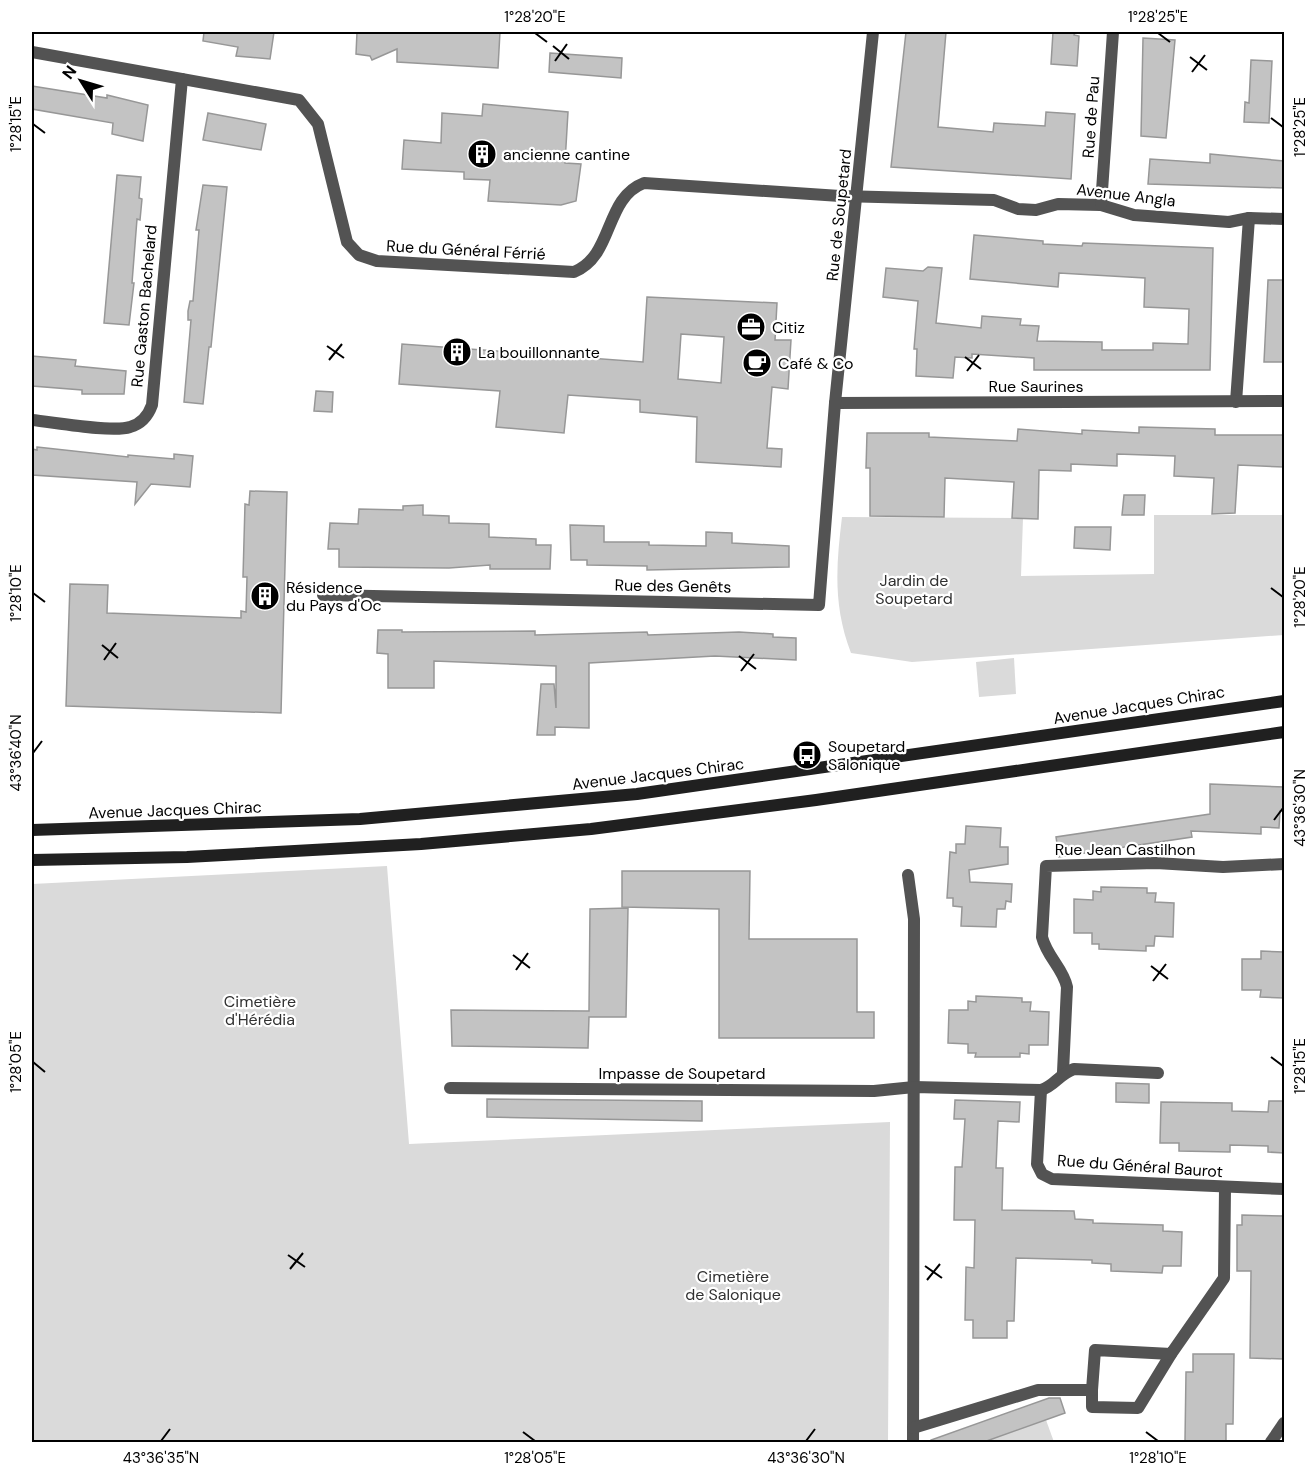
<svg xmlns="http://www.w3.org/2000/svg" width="1316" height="1474" viewBox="0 0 1316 1474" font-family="'DM Sans',sans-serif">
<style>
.green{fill:#dadada}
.building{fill:#c3c3c3;stroke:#979797;stroke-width:1.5;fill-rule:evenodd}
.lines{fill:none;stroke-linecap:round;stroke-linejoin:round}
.minor{stroke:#535353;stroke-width:12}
.tertiary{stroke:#535353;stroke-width:12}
.secondary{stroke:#202020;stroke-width:12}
.ticks{fill:none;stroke:#000;stroke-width:2}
.labels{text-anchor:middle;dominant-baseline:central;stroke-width:4.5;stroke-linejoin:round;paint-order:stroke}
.street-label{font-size:16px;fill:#000;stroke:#fff}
.poi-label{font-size:16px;fill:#000;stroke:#fff;text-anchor:start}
.park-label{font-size:16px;fill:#313131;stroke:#fff}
.neatline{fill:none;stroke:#000;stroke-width:2}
.ticks-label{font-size:15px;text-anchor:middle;fill:#000}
</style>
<rect width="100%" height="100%" fill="#fff"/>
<g class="green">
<path d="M1154,515h130v120l-372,27 -61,-9c-18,-47 -15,-87 -9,-136l181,1 -2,58 133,-2z"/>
<path d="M1014,658l2,36 -37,3 -3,-35z"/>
<path d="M387,866l22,278 481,-22 -2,320h-856v-558z"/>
<path d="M1046,1420l8,22h-73z"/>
</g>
<g class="building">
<path d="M204,32h70l-4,27 -34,-3 2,-9 -35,-6z"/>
<path d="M357,32h143l-2,36 -101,-6v-13l-25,11 -2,-4 -14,-2z"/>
<path d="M906,32h40l-8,95 55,5 1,-9 51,3 1,-14 29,2 -4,65 -180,-12z"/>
<path d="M1053,32h22l-1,3 5,1 -2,30 -26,-2z"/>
<path d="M1143,38l32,2 -9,98 -25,-2z"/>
<path d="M550,53l72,5 -1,20 -72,-6z"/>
<path d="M1251,60l21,1 -3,62 -25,-1 1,-20 4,1z"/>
<path d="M32,86l75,12v-3l41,10 -5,36 -31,-7 1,-11 -81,-14z"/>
<path d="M483,104l85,8 -3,51 16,1 -5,37 -15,4 -73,-4 2,-21 -26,-1v-7l-62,-3 2,-29 37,3 1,-30 40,3z"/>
<path d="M208,113l58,11 -5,26 -58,-10z"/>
<path d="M1210,154l74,7v27l-136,-4 2,-25 60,4z"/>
<path d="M117,175l24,2 -2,21 3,1 -2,21 -3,-1 -5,64h2l-5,42 -25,-2z"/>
<path d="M203,185l24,2 -16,160h-2l-6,57 -19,-2 7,-82h-3v-9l2,-10h3l6,-71h-3z"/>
<path d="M974,235l69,6v3l39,2 1,-3 130,5 -3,122h-176v-12l-62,-4v4l-17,-1 -2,21 -37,-2 1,-27h-3l4,-48 -35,-4 3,-29 37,3 5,-4 14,1 -6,55 45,5 1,-12 39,3 -1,6 19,1 -2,15 65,1v8h51v-7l35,1 1,-35 -45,-2 1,-29 -86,-5 -1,14 -88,-8z"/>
<path d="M1268,280h16v82h-20z"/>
<path d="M647,297l130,6 -2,37h16l-3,49 -16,-2 -5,61 15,1 -1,18 -85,-5 1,-45 -57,-5v-12l-72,-5 -4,38 -68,-6 4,-36 -101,-7 3,-40 241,18zM681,334l43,3 -3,46 -43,-4z"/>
<path d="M32,356l44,4 -1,6 51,5 -2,23h-42v-4l-50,-4z"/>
<path d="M316,391l17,1 -1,20 -18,-1z"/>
<path d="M1139,427l76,2v6h69v32l-46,-2 -3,48 -23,1 2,-36 -40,-2 1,-20 -58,-2v12l-46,-2v7l-32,-1 -1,49 -26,-1 2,-36 -69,-4 -1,39 -74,-1v-48h-4l1,-35h62v4l88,4 1,-12 64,5v-4l57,3z"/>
<path d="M37,447l91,10v-2l46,4v-5l19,2 -3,31 -39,-3 -16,20 2,-22 -105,-7v-26l5,1z"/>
<path d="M250,491l37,1 -6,221 -215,-7 4,-122 38,1 -1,28 134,5v-7l5,1 1,-35h-4l2,-73 4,1z"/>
<path d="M1124,495h21l-1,20h-22z"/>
<path d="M423,505v10l26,1v7l40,1v13l47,2v6h15l-1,24h-60v-4l-41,3 -110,-1v-18h-11l2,-26 28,1 1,-15 44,1v-4z"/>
<path d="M570,525l34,1v16h45v3l57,1v-14l26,1v10l57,3v21l-142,3v-4l-60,-1v-5h-16z"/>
<path d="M1075,527h36l-1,23 -36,-2z"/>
<path d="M378,630h24v2l133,-1v4l112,-3 1,3 91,-3 34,2v3l23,1v22l-81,-4 -126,7v65l-34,-1v8h-18l4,-51h13l2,24v-42l-122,-5v27h-46v-34l-11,-1z"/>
<path d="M1210,784l74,3v24h-4l-1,17 -18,-1v7l-70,-3 1,6 -133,20 -3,-20 154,-23z"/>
<path d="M966,826l35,2 -1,19h8v17l-39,6 1,12 42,2 -1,18 -5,-1 -1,8h-8l-1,18 -35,-1 1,-19 -9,-1v-8h-6l3,-46 6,1v-9h9z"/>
<path d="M622,871h128l-1,68h108v73h17v26h-155v-129l-97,-2z"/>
<path d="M1101,887l46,1v5h9l-1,9 19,1 -1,34 -18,-1 -1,10h-8v5l-47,-2v-5h-7v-11h-18v-34l19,1v-9l8,1z"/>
<path d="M628,908l-2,109h-37l-1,31 -136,-2 -1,-36 138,1 1,-102z"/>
<path d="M1261,951l23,1v46l-24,-1 1,-7h-19v-31h19z"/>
<path d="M976,996l46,2v4h9l-1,9 19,1 -1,33h-19v9l-9,-1v4h-45l1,-4h-8v-9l-20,-1 1,-33h19v-9l8,1z"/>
<path d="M1116,1083l33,1v19l-33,-1z"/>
<path d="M487,1099l215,2v20l-215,-4z"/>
<path d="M955,1100l65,2 -1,20 -21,-1 -2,47h7l-1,42 72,1 1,8 18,1v3l70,2v6l19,1 -1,34h-18l-1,7 -51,-2v-7l-19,-1v-3l-76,-2 -2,63h-7v17h-34v-18h-8l1,-53 8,1 1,-48h-21l1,-53h7l3,-48h-11z"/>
<path d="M1269,1101h15v52l-16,-1v-6l-38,-1v7l-51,-1v-8h-19l1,-41 71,1v8l36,1z"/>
<path d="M1242,1215l42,1v143l-34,-1 1,-87h-14v-46h5z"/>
<path d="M1193,1354h41l-1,70h-7v17h-41l1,-69h7z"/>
<path d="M1049,1398h11l5,15 -84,30h-50v-3z"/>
</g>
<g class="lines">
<g class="minor">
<path d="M32,52l267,48 19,24 29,118 12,13 18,6 197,11c40,-16 30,-74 70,-89l196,13 154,4 24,9 18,1 22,-6 43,1 33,10 95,7 20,-4 35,1"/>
<path d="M1101,205l12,-173"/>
<path d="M1236,402l13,-184"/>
<path d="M835,403l449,-2"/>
<path d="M32,420c21,2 80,13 98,7 11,-3 18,-11 22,-22l30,-326"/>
<path d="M323,595l496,10 16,-202 38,-371"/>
<path d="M908,875l6,44 -1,523"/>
<path d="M1063,1072l4,-85c-4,-19 -20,-30 -25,-50l4,-71 110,-3 67,4 61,-3"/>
<path d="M450,1088l424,3 40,-4 127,3c14,-4 18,-16 33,-21l84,4"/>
<path d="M1041,1090l-4,74 5,10 10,5 232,10"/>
<path d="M1092,1390v17l46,1 33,-54"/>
<path d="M913,1428l125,-38h54l3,-40 76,4 53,-76 1,-90"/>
</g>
<path class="tertiary" d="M1271,1442l13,-19"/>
<g class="secondary">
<path d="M32,830l328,-11 277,-25 647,-93"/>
<path d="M32,860l155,-3 234,-13 170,-15 225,-29 468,-68"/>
</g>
</g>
<path class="ticks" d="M535,33l12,9M1158,33l12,9M553,46l16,13M1190,57l17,13M555,61l12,-17M1192,72l13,-17M1271,118l12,9M33,124l12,9M327,346l17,12M965,357l16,12M329,360l13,-16M967,371l12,-16M1271,588l12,9M33,593l12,9M102,645l16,13M739,656l17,13M104,660l12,-17M741,671l13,-17M33,753l9,-12M1274,820l9,-12M513,955l17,13M1151,966l17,13M516,970l12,-17M1153,981l13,-17M1271,1057l12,9M33,1062l12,10M288,1255l17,12M925,1266l17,12M290,1269l13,-16M927,1280l13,-16M523,1432l12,9M1146,1432l12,9M161,1441l9,-12M806,1441l9,-12"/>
<defs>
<g id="building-disc" transform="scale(1.5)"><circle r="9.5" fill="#000" stroke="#fff"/><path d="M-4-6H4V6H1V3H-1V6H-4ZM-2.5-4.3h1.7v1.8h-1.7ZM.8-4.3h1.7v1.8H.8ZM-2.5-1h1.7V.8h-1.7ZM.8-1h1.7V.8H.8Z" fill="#fff"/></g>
<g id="office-disc" transform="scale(1.5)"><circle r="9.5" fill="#000" stroke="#fff"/><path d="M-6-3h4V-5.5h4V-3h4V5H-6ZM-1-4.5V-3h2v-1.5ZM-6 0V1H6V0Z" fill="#fff"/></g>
<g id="cafe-disc" transform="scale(1.5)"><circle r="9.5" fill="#000" stroke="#fff"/><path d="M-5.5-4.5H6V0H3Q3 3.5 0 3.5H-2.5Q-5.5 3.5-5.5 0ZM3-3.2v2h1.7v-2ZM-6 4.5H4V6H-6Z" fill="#fff"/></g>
<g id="bus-disc" transform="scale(1.5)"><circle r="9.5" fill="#000" stroke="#fff"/><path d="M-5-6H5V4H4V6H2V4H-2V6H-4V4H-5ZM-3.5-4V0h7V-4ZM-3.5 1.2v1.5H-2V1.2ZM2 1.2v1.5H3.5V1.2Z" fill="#fff"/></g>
</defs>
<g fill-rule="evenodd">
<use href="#building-disc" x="482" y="154"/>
<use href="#office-disc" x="751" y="327"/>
<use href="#building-disc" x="457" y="352"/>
<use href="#cafe-disc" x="757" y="363"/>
<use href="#building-disc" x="265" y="596"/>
<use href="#bus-disc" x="807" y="755"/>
</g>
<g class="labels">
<g class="street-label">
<text transform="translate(1091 117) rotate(-86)">Rue de Pau</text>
<text transform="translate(1126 195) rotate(7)">Avenue Angla</text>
<text transform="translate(839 215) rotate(-84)">Rue de Soupetard</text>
<text transform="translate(466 250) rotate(3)">Rue du Général Férrié</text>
<text transform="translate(144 306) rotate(-85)">Rue Gaston Bachelard</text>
<text x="1036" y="386">Rue Saurines</text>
<text transform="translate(673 586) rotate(1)">Rue des Genêts</text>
<text transform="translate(1139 705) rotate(-9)">Avenue Jacques Chirac</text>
<text transform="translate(658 774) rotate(-7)">Avenue Jacques Chirac</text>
<text transform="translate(175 810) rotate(-2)">Avenue Jacques Chirac</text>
<text x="1125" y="849">Rue Jean Castilhon</text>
<text x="682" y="1073">Impasse de Soupetard</text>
<text transform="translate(1140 1166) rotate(4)">Rue du Général Baurot</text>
</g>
<g class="poi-label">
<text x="503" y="154">ancienne cantine</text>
<text x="772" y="327">Citiz</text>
<text x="478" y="352">La bouillonnante</text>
<text x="778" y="363">Café &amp; Co</text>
<text x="286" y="587">Résidence<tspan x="286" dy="18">du Pays d'Oc</tspan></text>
<text x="828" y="746">Soupetard<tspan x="828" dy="18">Salonique</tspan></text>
</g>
<g class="park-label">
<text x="914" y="580">Jardin de<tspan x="914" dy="18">Soupetard</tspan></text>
<text x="260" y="1001">Cimetière<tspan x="260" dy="18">d'Hérédia</tspan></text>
<text x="733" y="1276">Cimetière<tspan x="733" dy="18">de Salonique</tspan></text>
</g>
</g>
<rect width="1316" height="1474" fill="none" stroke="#ffffff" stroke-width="66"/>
<g transform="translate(81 81) rotate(307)" stroke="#ffffff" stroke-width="4.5" paint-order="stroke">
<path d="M0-4.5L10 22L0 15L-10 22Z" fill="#000000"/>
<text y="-9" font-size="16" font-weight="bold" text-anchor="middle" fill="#000000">N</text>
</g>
<rect x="33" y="33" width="1250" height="1408" class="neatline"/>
<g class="ticks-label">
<text x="535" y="22">1°28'20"E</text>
<text x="1158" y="22">1°28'25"E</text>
<text transform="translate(16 124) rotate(-90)" y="5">1°28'15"E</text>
<text transform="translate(1300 127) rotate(-90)" y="5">1°28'25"E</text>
<text transform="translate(16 593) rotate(-90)" y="5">1°28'10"E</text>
<text transform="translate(1300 597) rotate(-90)" y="5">1°28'20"E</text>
<text transform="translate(16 753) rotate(-90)" y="5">43°36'40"N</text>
<text transform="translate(1300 808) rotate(-90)" y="5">43°36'30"N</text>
<text transform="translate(16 1062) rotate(-90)" y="5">1°28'05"E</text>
<text transform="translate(1300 1066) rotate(-90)" y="5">1°28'15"E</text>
<text x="161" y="1463">43°36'35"N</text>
<text x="535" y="1463">1°28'05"E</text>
<text x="806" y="1463">43°36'30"N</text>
<text x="1158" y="1463">1°28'10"E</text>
</g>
</svg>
